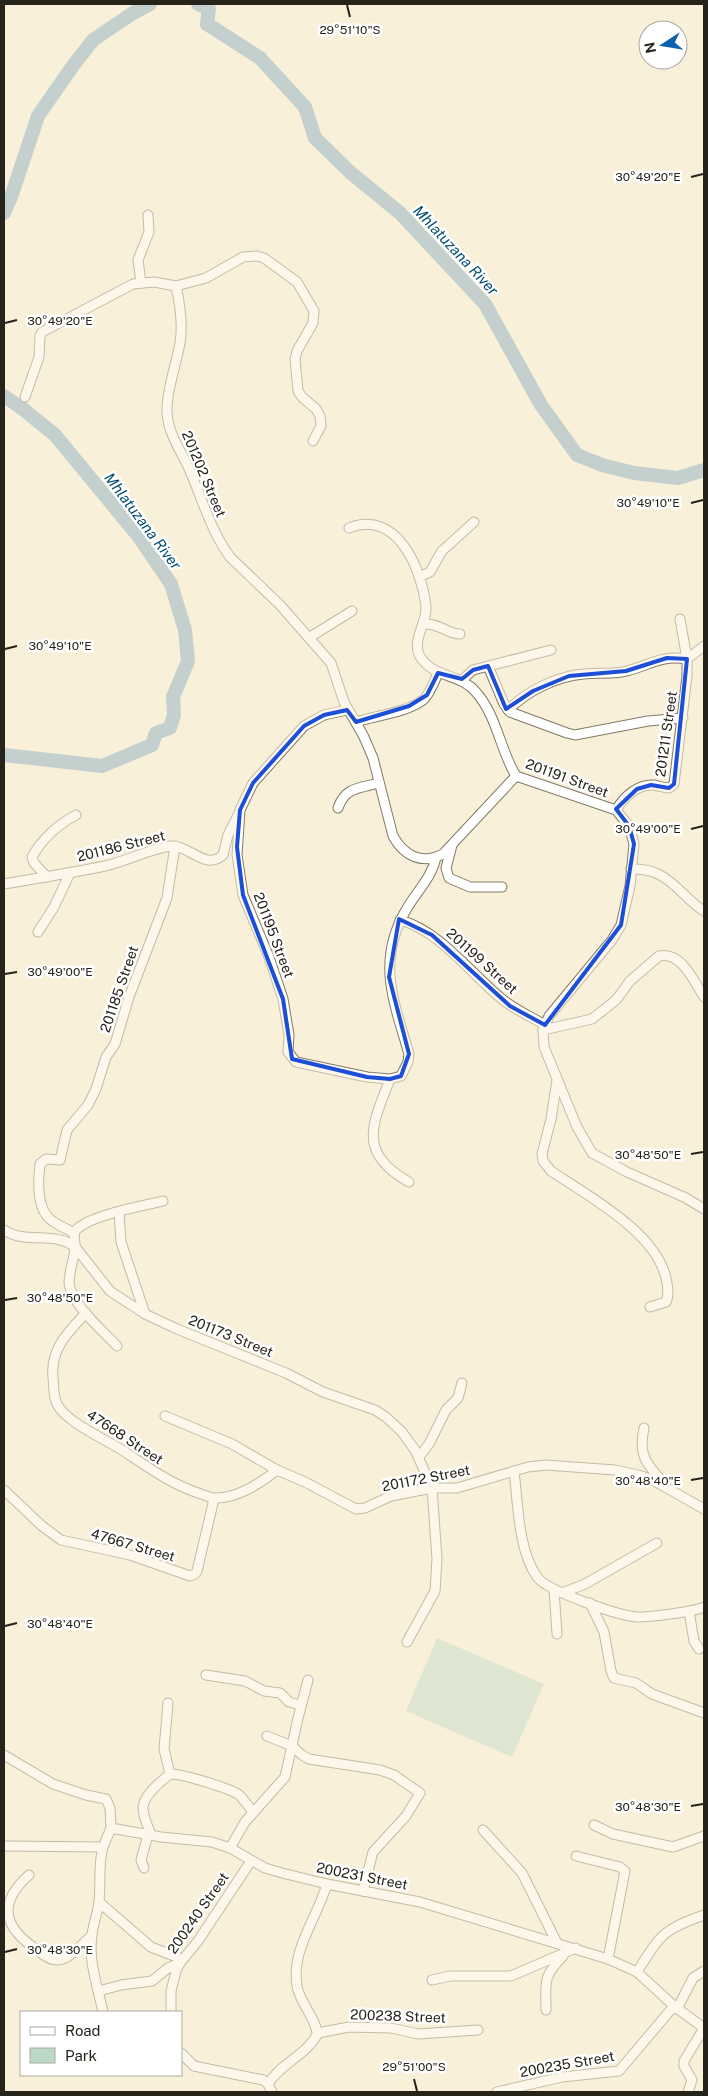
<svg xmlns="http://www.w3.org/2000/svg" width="708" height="2096" viewBox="0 0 708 2096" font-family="'Public Sans',sans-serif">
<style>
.green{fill:#bcd9c8}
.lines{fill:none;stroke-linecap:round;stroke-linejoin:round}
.river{stroke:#81a9c2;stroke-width:14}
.minor-casing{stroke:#837a66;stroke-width:11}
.minor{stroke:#fff;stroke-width:9}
.marked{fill:none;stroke:#1d4ed8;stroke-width:4;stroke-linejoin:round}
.ticks{fill:none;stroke:#26231a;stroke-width:2}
.labels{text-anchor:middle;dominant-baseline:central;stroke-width:5;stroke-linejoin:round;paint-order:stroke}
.street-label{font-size:14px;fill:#26231a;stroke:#fff}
.water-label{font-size:15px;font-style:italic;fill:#004d6f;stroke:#fff}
.ticks-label{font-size:12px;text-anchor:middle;fill:#26231a;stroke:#fff;stroke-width:5;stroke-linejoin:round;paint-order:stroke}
</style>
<rect width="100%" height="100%" fill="#f9f0d9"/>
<path class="green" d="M437,1638l107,46 -32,73 -106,-46z"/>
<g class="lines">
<g class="river">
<path d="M198,4l11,5 -2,15 53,34 45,49 10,31 36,35 49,40 85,91 56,101 36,50 25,10 32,8 44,5 26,-8"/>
<path d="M4,213l7,-16 27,-81 34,-49 21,-27 40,-27 17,-9"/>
<path d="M4,396l19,13 32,26 84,102 32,47 14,46 3,31 -15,36 1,18 -4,13 -14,5 -4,12 -50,21 -98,-11"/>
</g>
<g class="minor-casing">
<g id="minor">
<path d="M141,283l-3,-23 11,-28 -1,-17"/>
<path d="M176,286c4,18 7,39 4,57 -4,22 -12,43 -13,64 -1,25 14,43 23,64 13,30 21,60 40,86l50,48 51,58 13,39 19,33 10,23 20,78c11,20 29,29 50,18l73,-78"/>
<path d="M25,397l14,-40 1,-21 2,-4 91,-48 21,-2 22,4 30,-8 37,-21 14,-1 7,2 33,24 17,29 -1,12 -16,28 -2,8 3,32 4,6 14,12 4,7 1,10 -8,15"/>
<path d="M349,528c48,-19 73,41 77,79 1,17 -16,35 -5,51 14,20 39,16 54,33 22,24 25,59 41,85l100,34 13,16 5,18 -4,42 -9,39 -9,15 -63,76 -6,14 1,17 33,80 15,26 35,19 59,26 18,11"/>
<path d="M419,577l11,-5 12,-21 32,-29"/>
<path d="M424,624c16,-1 23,10 36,10"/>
<path d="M310,637l42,-26"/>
<path d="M488,666l16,38 6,8 57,21 8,2 73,-14 35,-3"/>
<path d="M462,680l11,-10 78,-20"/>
<path d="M347,710l-23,5 -20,11 -51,57 -13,27 -3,45 6,40 26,62 14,42 6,36 -1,17 8,10 71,15 23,2 11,-3 7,-14 1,-8c-15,-52 -33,-93 -3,-144 10,-18 26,-32 30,-53"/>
<path d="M508,710c19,-19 49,-34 76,-36 14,-2 29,1 43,-3 23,-6 34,-16 60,-12l17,-13"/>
<path d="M356,722c18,-6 52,-10 67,-22 7,-6 11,-18 15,-27"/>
<path d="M338,808c7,-21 22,-20 41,-25"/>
<path d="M616,810c8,-13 21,-26 38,-25 5,1 10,3 15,3l5,-4 13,-108v-17l-7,-40"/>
<path d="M452,845l-6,23 3,10 21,9h32"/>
<path d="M631,869c9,0 19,1 27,5 18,8 29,27 46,37"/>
<path d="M47,877l-13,-14 -2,-6c10,-18 27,-33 44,-42"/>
<path d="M4,884c34,-6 68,-11 101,-18 23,-5 43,-17 66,-20 19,-1 34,25 52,9l5,-20 10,-20"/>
<path d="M400,920c39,10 71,54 102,79 13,11 28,17 43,26"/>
<path d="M38,932l16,-25 16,-34"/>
<path d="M543,1030l49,-11 24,-19 14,-19 29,-25c23,-5 35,26 45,41"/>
<path d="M390,1079c-18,46 -33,74 19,103"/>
<path d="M557,1080l-6,39 -9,35 1,7 8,10c37,25 109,63 116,112 1,7 2,12 -1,19l-16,5"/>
<path d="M119,1212l2,30 24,72"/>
<path d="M4,1230c22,15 52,0 72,18l34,43 35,23 32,15 109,44 37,19 52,18 11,7 16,15 13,18 17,38 5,71 -2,32 -28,51"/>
<path d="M74,1233c-8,-5 -21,-9 -27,-17 -10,-12 -9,-37 -7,-52l6,-5 14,1 7,-30 21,-25 8,-16 10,-32 9,-13 14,-47 38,-99 8,-52"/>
<path d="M86,1313c-18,19 -36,36 -33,65 1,8 0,18 4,26 9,19 53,37 71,50 24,16 45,31 73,40 4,1 10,4 14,4 21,1 46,-15 62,-28"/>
<path d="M117,1346c-14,-15 -46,-42 -48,-63 0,-12 5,-23 6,-35 1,-6 -3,-13 1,-18 14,-15 67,-24 87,-29"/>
<path d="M165,1416l67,28 45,26 28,12 51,27 9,-1 26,-12 41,-8h25l71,-21 18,-2 69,5 23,5 13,4 53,30"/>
<path d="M644,1428c-6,27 2,36 20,55"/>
<path d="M419,1457l10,-13 17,-34 12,-12 4,-15"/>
<path d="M514,1471c4,32 4,81 24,107 10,13 81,38 99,39 13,0 57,-5 67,-10"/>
<path d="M4,1490l38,36 19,14 69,15 60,21 5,-2 2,-3 17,-72"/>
<path d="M554,1590l3,44"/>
<path d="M562,1593l23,-9 72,-41"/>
<path d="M590,1603l14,29 7,39 3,7 22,5 16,11 52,19"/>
<path d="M689,1611l5,30 5,8"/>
<path d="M206,1675l39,6 19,10 16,2 9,9 12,3"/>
<path d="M168,1703l-4,46 6,25"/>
<path d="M267,1736l25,10 10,9 7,4 71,11 14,5 26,18 -14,23 -33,36 -10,39"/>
<path d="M4,1755l49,29 33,11 20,4 4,9 1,20"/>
<path d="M594,1825l19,9 60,13 31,-11"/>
<path d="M483,1830l39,43 35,70"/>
<path d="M151,1835c-3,-8 -8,-19 -8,-27 0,-12 18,-27 27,-34 10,-1 58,14 68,20 6,5 10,12 15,18"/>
<path d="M4,1846l99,1 8,-19 50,9 51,5 18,6 35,20 17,5 45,11 93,18 188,57 29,13 37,34 30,22"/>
<path d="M103,1847c-5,17 -2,36 -4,54 -1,12 -6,23 -7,34 -4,26 6,53 11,77"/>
<path d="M230,1848l15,-26 40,-45 13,-59 10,-38"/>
<path d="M576,1856l44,11 5,4 -17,88"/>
<path d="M144,1868l-3,-8 7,-25"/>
<path d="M29,1875c-29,26 -28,49 4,72 7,5 15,13 24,13 13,0 26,-17 35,-25"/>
<path d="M99,1902l52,45 31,12"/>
<path d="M637,1972c24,-38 25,-42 67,-57"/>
<path d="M432,1980l18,-4h61l65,-28"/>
<path d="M99,1991l22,-6 31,-4 16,-13 12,-5"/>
<path d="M677,2009l16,-31 11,-7"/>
<path d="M546,2010c0,-29 -4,-32 17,-54"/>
<path d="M171,2012v-21l5,-20 4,-8 18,-22 53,-80"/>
<path d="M318,2033l31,-6 42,1 27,6 60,-4"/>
<path d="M181,2053l13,13 69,14 5,4 4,8"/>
<path d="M268,2084c12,-20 38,-29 49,-49 1,-14 -18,-33 -20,-49 -6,-37 20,-67 30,-102"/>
<path d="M497,2092l65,-15 57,-6 55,-65"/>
<path d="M688,2092l4,-12 -8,-14v-5l20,-33"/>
</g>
</g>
<use href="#minor" class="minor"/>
</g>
<path d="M0 0H708V2096H0ZM667,658l20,1 -13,125 -5,4 -18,-3 -14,4 -21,20 13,17 5,18 -13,81 -76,100 -35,-19 -78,-71 -33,-16 -10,58 20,77 -8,22 -11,3 -23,-2 -75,-18 -9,-60 -40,-104 -6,-48 3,-37 13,-27 51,-57 20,-11 23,-5 9,12 53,-16 18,-11 11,-22 24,6 11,-9 15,-4 18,43 27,-18 36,-15 57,-5z" fill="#f9f0d9" fill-opacity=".55" fill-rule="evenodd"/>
<path class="marked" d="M667,658l20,1 -13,125 -5,4 -18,-3 -14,4 -21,20 13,17 5,18 -13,81 -76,100 -35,-19 -78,-71 -33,-16 -10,58 20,77 -8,22 -11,3 -23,-2 -75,-18 -9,-60 -40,-104 -6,-48 3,-37 13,-27 51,-57 20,-11 23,-5 9,12 53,-16 18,-11 11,-22 24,6 11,-9 15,-4 18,43 27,-18 36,-15 57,-5z"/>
<path class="ticks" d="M347,5l3,12M691,177l12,-3M5,323l12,-3M691,503l12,-3M5,649l12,-3M691,829l12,-3M5,974l12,-2M691,1154l12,-2M5,1300l12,-2M691,1480l12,-2M5,1626l12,-3M691,1806l12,-2M5,1952l12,-3M414,2079l3,12"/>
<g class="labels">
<g class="street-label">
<text transform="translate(204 474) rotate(67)">201202 Street</text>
<text transform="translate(666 734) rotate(-82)">201211 Street</text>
<text transform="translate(567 778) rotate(20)">201191 Street</text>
<text transform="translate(121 846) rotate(-14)">201186 Street</text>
<text transform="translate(274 935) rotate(69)">201195 Street</text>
<text transform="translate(482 961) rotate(42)">201199 Street</text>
<text transform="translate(119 989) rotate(-71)">201185 Street</text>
<text transform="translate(231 1336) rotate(22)">201173 Street</text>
<text transform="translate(125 1437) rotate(33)">47668 Street</text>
<text transform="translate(426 1478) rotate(-11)">201172 Street</text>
<text transform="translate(133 1545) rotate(16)">47667 Street</text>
<text transform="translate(362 1876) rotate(11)">200231 Street</text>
<text transform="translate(198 1913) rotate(-55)">200240 Street</text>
<text transform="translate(398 2016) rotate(2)">200238 Street</text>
<text transform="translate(567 2064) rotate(-10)">200235 Street</text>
</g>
<g class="water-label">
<text transform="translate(456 250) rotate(47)">Mhlatuzana River</text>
<text transform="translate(143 521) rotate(53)">Mhlatuzana River</text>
</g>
</g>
<g class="ticks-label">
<text x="350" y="34">29°51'10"S</text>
<text x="648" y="181">30°49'20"E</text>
<text x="60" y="325">30°49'20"E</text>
<text x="648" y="507">30°49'10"E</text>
<text x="60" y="650">30°49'10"E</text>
<text x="648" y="833">30°49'00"E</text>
<text x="60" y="976">30°49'00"E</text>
<text x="648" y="1159">30°48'50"E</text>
<text x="60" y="1302">30°48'50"E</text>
<text x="648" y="1485">30°48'40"E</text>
<text x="60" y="1628">30°48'40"E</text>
<text x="648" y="1811">30°48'30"E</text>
<text x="60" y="1954">30°48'30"E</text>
<text x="414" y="2071">29°51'00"S</text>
</g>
<rect width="708" height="2096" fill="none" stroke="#26231a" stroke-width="10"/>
<rect x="20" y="2011" width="162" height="65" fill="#ffffff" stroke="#a8a7a3"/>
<rect x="30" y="2027" width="25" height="8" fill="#ffffff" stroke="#a8a7a3"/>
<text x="65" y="2036" font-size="15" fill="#26231a">Road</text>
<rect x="30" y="2048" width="25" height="15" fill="#bcd9c8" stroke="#a8a7a3"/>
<text x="65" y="2061" font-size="15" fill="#26231a">Park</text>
<g transform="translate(663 45) rotate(258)"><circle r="24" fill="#ffffff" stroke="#a8a7a3"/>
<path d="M0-4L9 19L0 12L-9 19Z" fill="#0a62af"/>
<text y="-8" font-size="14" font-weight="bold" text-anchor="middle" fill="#26231a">N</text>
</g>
</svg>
